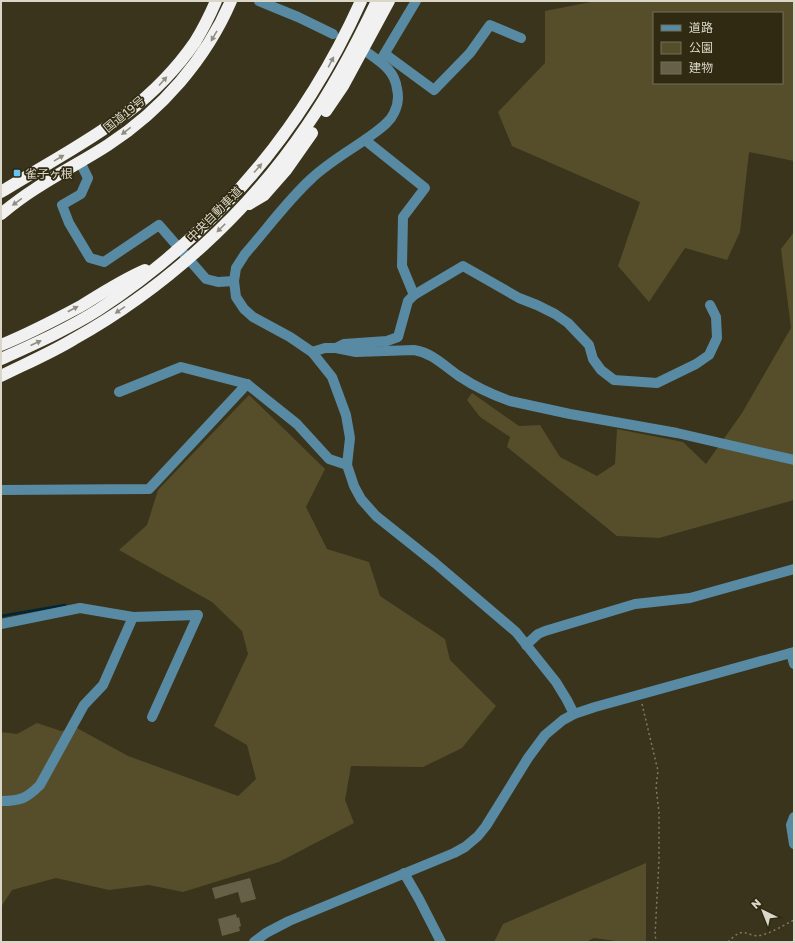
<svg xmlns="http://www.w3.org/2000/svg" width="795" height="943" viewBox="0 0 795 943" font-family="'Golos Text','Noto Sans JP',sans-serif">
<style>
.green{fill:#564e2b;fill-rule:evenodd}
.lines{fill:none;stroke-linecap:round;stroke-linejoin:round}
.stream{stroke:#002535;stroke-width:2.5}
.building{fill:#656046}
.path{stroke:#7f7b67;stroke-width:1.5;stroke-dasharray:2 3;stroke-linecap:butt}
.minor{stroke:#598aa3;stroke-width:10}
.highway{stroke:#f1f1f1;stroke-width:12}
.oneway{fill:#908e81}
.poi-dot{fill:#67c4f0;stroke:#2f2a11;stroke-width:1.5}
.labels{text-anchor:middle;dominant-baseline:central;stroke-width:3.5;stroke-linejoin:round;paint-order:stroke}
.street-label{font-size:12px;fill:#dad7c8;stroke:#2f2a11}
.poi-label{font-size:12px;fill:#dad7c8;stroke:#2f2a11;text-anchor:start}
</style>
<rect width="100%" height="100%" fill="#39341b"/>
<g class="green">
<path d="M596,1h198v160l-45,-9 -9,80 -13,28 -42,-12 -36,54 -31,-36 22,-64 -128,-56 -14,-34 47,-49v-52zM654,13h128v70h-128z"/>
<path d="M794,232v268l-135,38 -42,-2 -110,-89 3,-10 -30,-20 -13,-17 5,-7 47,33 21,-1 20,32 37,19 18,-12 2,-35 66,13 23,22 36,-51 49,-85 -10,-79z"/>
<path d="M249,395l76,74 -19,38 21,42 42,13 11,34 65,43 5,21 46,46 -34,42 -39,19 -72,-1 -6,34 9,23 -75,39 -96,30 -34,-7 -40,5 -53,-12 -44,12 -11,17v-175l16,2 20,-11 24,8 16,-3 51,28 110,40 18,-17 -9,-34 -33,-19 34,-72 -6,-23 -30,-29 -93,-52 28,-25 11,-35z"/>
<path d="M646,863v79h-23l-29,-4 -8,4h-92l9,-18z"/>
</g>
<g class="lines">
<path class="stream" d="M1,616l64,-11"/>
</g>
<g class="building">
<path d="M250,878l6,21 -15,4 -3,-11 -23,7 -3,-11z"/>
<path d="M236,914l1,4 2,-1 2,9 -2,1 1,4 -18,5 -4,-17z"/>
</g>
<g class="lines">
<g class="path">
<path d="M642,704l16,67 -2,16 3,25v48l-4,76 2,6"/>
<path d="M728,942c18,-19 18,-3 34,-7 11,-3 22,-10 32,-15"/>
</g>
<g class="minor">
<path d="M259,1l39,16 35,17"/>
<path d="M368,53c14,10 27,18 29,36 2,8 1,16 -3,24 -4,9 -13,15 -21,21 -20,15 -43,27 -62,45 -24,22 -44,50 -66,75l-9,14 -2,13 2,16 8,12 9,8 37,20 22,15 20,25 14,38 4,23 -3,27 7,21 7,13 15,17 59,47 81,69 40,50 11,18 7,14"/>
<path d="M385,54l49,36 36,-37 20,-28 31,13"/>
<path d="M382,58l34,-57"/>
<path d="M365,140l60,48 -22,29 -1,49 12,29"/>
<path d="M80,162l8,16 -7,16 -19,11 7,18 21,35 14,4 55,-37 47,54 12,3 16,-1"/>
<path d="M336,348l8,-4 43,-3 11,-4 10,-36 6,-6 49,-29 56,32 18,7 18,9 13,9 21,22 4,14 8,11 13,10 43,3 39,-19 13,-9 8,-17 -1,-21 -6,-12"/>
<path d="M312,352l13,-4h11l20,4 58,-2c19,3 30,16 45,26 15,10 34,19 51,25l60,13 107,19 117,27"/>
<path d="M119,392l62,-25 66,17 50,40 32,35 18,6"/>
<path d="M1,490l148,-1 98,-105"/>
<path d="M133,617l65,-2 -46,102"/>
<path d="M1,624l79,-16 53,9 -30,68 -19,20 -44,80c-14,14 -20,16 -39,16"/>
<path d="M526,645l12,-11 7,-3 90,-27 55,-6 104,-29"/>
<path d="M791,653l3,11"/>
<path d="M794,817l-3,8 3,19"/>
<path d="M404,873l15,26 22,43"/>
<path d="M254,942l12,-9 23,-12 165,-68 11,-6 13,-11 8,-10 42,-68 17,-23 18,-15 11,-6 21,-7 199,-55"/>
</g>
<g class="highway">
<path d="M326,111l17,-25 46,-85"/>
<path d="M1,192c74,-46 143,-76 194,-150 8,-13 15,-27 21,-41"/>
<path d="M249,204l15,-9 22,-25 26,-37"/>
<path d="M1,214c11,-9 23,-18 34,-25 24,-16 50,-29 73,-44 54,-35 98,-86 123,-144"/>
<path d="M1,345c27,-11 54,-25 80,-39 21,-13 41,-26 64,-36"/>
<path d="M1,359c33,-15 67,-30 97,-49 119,-78 205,-180 263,-309"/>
<path d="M1,376c24,-12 50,-23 73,-37 90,-50 174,-126 232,-212 28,-40 50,-82 71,-126"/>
</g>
</g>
<defs><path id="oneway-solid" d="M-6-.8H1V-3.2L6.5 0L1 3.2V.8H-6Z"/></defs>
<g class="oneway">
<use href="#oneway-solid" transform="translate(214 36) rotate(120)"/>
<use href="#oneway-solid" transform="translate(331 62) rotate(-62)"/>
<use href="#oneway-solid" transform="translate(163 81) rotate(-48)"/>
<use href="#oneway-solid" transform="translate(126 131) rotate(142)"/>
<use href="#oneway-solid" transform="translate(59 158) rotate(-31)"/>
<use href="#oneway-solid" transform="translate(258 168) rotate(-49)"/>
<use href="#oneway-solid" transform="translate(17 202) rotate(144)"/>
<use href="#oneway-solid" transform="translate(221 228) rotate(135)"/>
<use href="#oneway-solid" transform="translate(73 309) rotate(-28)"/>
<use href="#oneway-solid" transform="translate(120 310) rotate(146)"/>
<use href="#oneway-solid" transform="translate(36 343) rotate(-25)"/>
</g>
<rect class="poi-dot" x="13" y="169" width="8" height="8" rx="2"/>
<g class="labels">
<g class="street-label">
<text transform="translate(124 114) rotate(-39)">国道19号</text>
<text transform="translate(214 214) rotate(-45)">中央自動車道</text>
</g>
<g class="poi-label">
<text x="25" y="173">雀子ヶ根</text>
</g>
</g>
<rect width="795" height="943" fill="none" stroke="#dad7c8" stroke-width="4"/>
<rect x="653" y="12" width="130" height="72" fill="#2f2a11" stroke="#736f5a"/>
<rect x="661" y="25" width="20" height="6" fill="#598aa3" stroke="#736f5a"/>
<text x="689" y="32" font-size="12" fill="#dad7c8">道路</text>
<rect x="661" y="42" width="20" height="12" fill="#564e2b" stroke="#736f5a"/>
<text x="689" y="52" font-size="12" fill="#dad7c8">公園</text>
<rect x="661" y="62" width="20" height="12" fill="#656046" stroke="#736f5a"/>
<text x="689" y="72" font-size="12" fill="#dad7c8">建物</text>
<g transform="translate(763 911) rotate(317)" stroke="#2f2a11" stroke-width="3" paint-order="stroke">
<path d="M0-3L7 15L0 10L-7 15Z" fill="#dad7c8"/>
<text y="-6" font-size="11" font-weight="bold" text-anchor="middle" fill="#dad7c8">N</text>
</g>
</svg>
